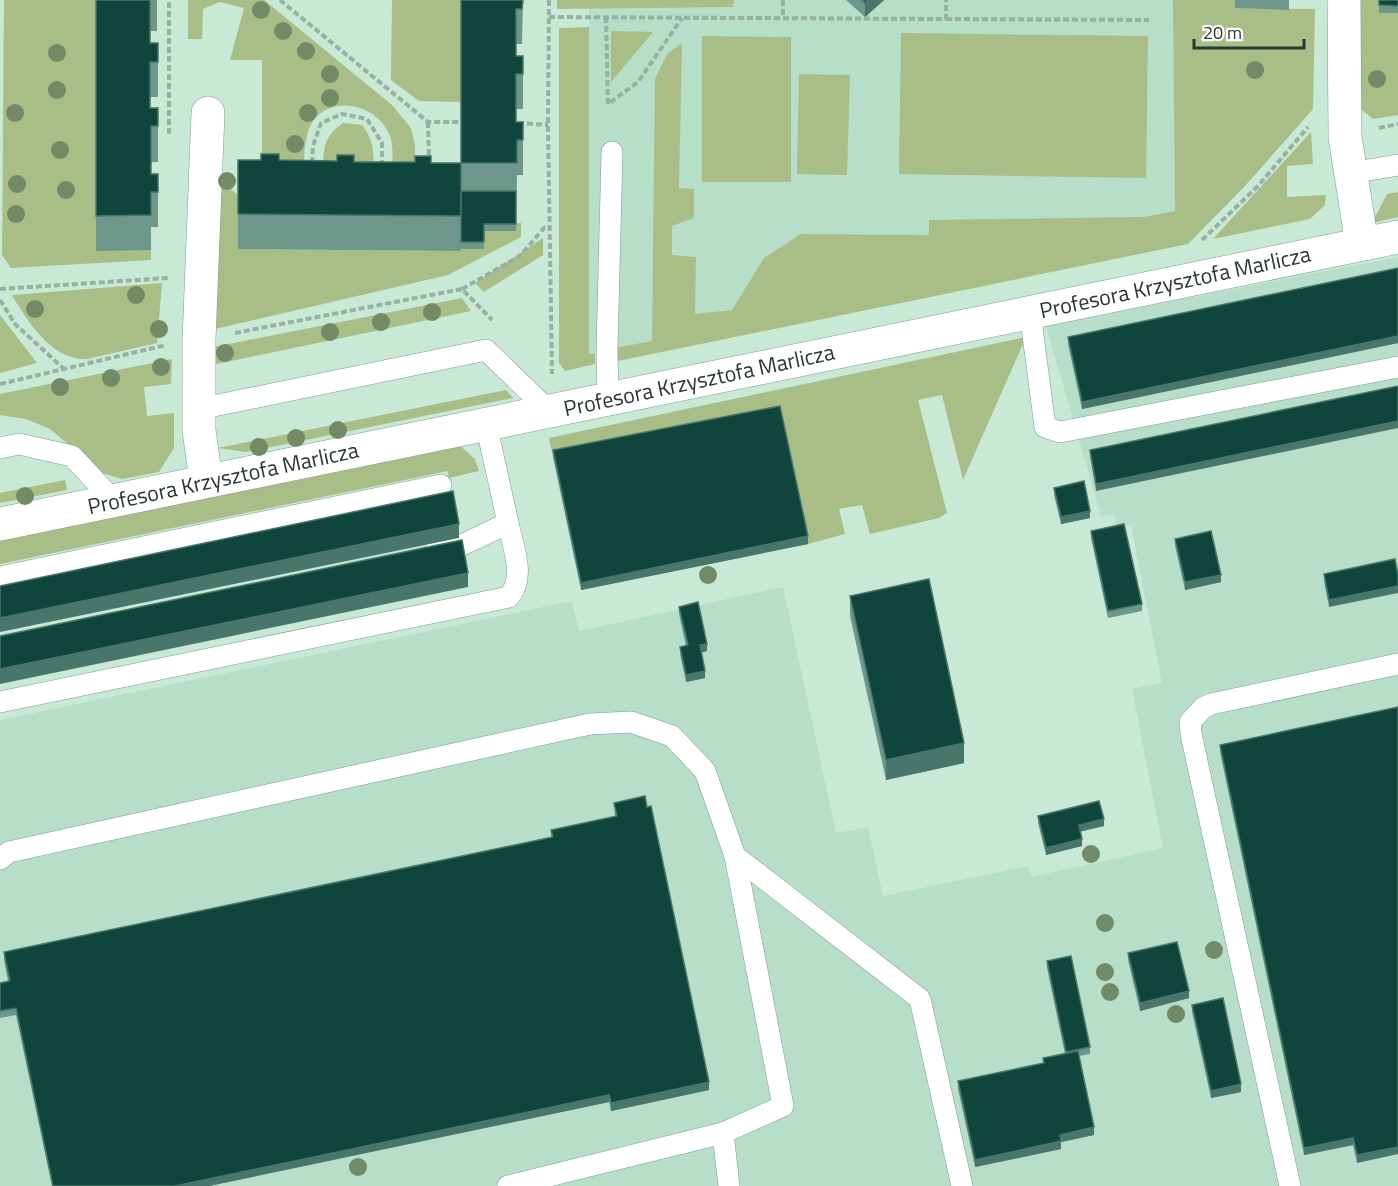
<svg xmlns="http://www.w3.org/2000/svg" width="1398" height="1186" viewBox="0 0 1398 1186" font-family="'Titillium Web',sans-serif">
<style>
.built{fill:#b7dec9}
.green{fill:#a9bd87}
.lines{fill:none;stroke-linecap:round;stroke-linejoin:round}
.service-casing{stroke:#7f9c8c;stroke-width:22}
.minor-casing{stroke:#7f9c8c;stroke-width:34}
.path{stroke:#96b0a1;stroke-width:4;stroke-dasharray:6 3;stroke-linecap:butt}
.service{stroke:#fff;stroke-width:21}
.minor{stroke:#fff;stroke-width:33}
.tree{fill:#738a66}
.wall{fill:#6c978a}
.shaded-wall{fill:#48766a}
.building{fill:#10453c;stroke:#48766a;stroke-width:1.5}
.labels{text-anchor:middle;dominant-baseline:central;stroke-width:6;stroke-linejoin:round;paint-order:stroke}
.street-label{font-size:22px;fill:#2b3831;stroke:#fff}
</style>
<rect width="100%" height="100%" fill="#c9e9d7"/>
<g class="built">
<path d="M589,0h584l2,211 -523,130 -63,13z"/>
<path d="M1398,257v929h-1398v-466l572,-119 7,30 204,-44 53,246 32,-6 15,69 146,-30 2,11 132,-29 -31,-159 30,-6 -31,-158 -14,2 -4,-13 -12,2 -55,-190z"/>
</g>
<g class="green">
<path d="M4,0h92v250h55v10l-140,8 -9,-13z"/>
<path d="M188,0h76l128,105 19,23 4,18v28l-23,-1c0,-11 2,-27 -2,-37 -11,-30 -56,-43 -77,-15 -8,12 -9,32 -9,45l-42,-1v-105h-32l14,-52 -24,-6 -17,7 -1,30h-14z"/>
<path d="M392,0h70l-1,102 -42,-1 -28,-21z"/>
<path d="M557,0h177l-1,7 -176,2z"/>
<path d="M1173,0h62v8l80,1 -2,100 -68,77 -57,58 -570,117 -3,-13 37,-7 3,-262 12,-25 15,-11 -3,145 15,1v29l-22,8v29l24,2 -1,57 37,-4 32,-52 37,-24 128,1v-15l215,-3 31,-6z"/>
<path d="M1351,0h28v13h19v102l-25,4 -16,-13z"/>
<path d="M589,27v327l6,-1v11l-30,7 -6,-8v-335z"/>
<path d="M611,31l42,1 -42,50z"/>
<path d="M901,33l247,3 -2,142 -247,-4z"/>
<path d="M702,36l89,1v145h-89z"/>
<path d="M799,74l51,1 -3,100 -50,-1z"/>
<path d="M343,123l19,2c12,15 12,29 12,48h-51c1,-25 -1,-35 20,-50z"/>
<path d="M1311,132l2,32 -26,2v31l39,-2 -1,10 -15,14 -97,20z"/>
<path d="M213,174l25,21v54l222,2 24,-20h31l1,-8h5v14l-73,38 -233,54z"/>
<path d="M1398,192v25l-26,6 15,-29z"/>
<path d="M543,238v17l-59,37 -9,-9z"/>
<path d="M162,283l-5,60 -70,16c-35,2 -60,-38 -75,-64z"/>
<path d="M462,298l9,13 -259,54 1,-18z"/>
<path d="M0,315l37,48 -37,10z"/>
<path d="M1026,337l-63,143 -21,-85 -24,5 29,113 -8,5 -69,16 -8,-29 -23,4 6,25 -37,10 -255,-87 -4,-19z"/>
<path d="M172,359l-1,25 -27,3 3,29 27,-3v35l-15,24 -37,7 -20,-6 -52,-44 -24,-10 -26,-4v-21z"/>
<path d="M506,390l7,8 -267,54 -28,-4z"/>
<path d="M458,444l17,15 4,12 -30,7 -1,-7 -448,93v-26z"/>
<path d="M65,480l2,10 -67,13v-10z"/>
</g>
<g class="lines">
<g class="service-casing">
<g id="service">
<path d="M1350,173l48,-8"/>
<path d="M1030,312l15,115 15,5 338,-65"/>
<path d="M608,398l-1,-48 5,-198"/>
<path d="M199,409l287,-59 63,61"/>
<path d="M0,448l19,-4 53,12 42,45"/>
<path d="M435,551l25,-5 48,-23 -22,-99"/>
<path d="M0,577l441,-92"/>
<path d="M0,702l509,-105c17,-20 4,-50 -1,-74"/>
<path d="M0,859l9,-7 581,-128 41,-2 41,14 33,35 30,85 185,143 42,187"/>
<path d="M508,1186l215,-53"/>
<path d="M729,1186l-6,-53 60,-27 -48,-250"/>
<path d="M1290,1186l-99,-452 -1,-12 13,-14 8,-4 187,-40"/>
</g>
</g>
<g class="minor-casing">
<g id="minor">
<path d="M1344,0l1,137 17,107"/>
<path d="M206,481l-7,-51v-90l9,-227"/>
<path d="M0,524l1398,-287"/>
</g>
</g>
<g class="path">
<path d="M280,0l148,122h33"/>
<path d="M549,0l-1,125 4,249"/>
<path d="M783,0v17"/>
<path d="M549,17l397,2v-19"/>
<path d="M606,17l2,87 30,-22 44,-64"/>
<path d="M946,19l203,1"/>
<path d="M428,122l1,38"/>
<path d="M518,123l30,2"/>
<path d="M1379,128l19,-4"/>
<path d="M169,134v-134"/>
<path d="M312,163l1,-17 8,-23 21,-9 25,5 15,24v22"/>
<path d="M1202,240l56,-54 50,-59"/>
<path d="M0,289l168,-11"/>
<path d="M462,289l58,-33 24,-28 6,-1"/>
<path d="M0,300l15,24 49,45"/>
<path d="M235,333l227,-44 30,31"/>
<path d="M0,384l166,-39"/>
</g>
<use href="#service" class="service"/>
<use href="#minor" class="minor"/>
</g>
<g class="tree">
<circle cx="261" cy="10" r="9"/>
<circle cx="283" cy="31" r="9"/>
<circle cx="306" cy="51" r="9"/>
<circle cx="57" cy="53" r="9"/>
<circle cx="1255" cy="70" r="9"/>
<circle cx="330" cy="74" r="9"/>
<circle cx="1377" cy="79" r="9"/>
<circle cx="57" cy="90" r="9"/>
<circle cx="330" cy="98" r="9"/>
<circle cx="15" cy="113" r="9"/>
<circle cx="308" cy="113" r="9"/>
<circle cx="295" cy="144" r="9"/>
<circle cx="60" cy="150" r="9"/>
<circle cx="227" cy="181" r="9"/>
<circle cx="17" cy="184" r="9"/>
<circle cx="66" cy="190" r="9"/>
<circle cx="16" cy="214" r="9"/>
<circle cx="136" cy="295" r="9"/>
<circle cx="35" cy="309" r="9"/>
<circle cx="432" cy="312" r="9"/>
<circle cx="381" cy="322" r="9"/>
<circle cx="159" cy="329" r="9"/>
<circle cx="330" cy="332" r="9"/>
<circle cx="225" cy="353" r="9"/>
<circle cx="161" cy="367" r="9"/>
<circle cx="111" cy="378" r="9"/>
<circle cx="60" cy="387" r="9"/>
<circle cx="338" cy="430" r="9"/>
<circle cx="296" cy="438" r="9"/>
<circle cx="259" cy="447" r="9"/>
<circle cx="25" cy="496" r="9"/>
<circle cx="708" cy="575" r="9"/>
<circle cx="1091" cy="854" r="9"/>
<circle cx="1105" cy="923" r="9"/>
<circle cx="1214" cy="950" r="9"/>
<circle cx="1105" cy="972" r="9"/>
<circle cx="1110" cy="992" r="9"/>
<circle cx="1176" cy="1014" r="9"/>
<circle cx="358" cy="1167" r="9"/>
</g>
<g class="wall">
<path d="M96,0h61v31h-7v12h8v54h-8v11h8v54h-7v12h7v53h-7v23l-55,1z"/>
<path d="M461,0h62l-1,44h-6v12h7v53h-7v13h7v53h-6l-1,56h-32v18h-23v-51v53l-223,-2v-89l223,3z"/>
<path d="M846,0h38l-19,17z"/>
<path d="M1235,0h54v10l-54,-2z"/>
<rect x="1379" y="0" width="19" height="13"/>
<path d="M1398,268v75l-316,66 -14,-65v-7z"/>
<path d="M1398,386l-302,105 -6,-34v-7z"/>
<path d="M553,450l255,94 -227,46 -28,-133z"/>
<path d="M1054,488l36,30 -29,6 -7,-29z"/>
<path d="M1091,531l51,73v7l-34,7 -17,-80z"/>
<path d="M1175,539l46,43 -36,8 -10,-44z"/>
<path d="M1395,559l-66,48 -5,-26v-7z"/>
<path d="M850,596l114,167 -78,17 -36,-164z"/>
<path d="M679,607l28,44 -6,1 4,26 -19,4 -6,-28v-7l6,-1 -7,-32z"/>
<path d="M1398,707l-41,456 -4,-18 -49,10 -84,-403v-7z"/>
<path d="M614,803l95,287 -98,21 -2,-9 -400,84h-157l-36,-171 -16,3v-35l8,-2 -4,-21v-8l547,-115v-7l64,-13z"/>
<path d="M1038,816l66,10 -24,5 2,15 -36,9 -8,-32z"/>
<path d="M1128,953l61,45 -49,13 -12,-51z"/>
<path d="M1047,961l43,86v7l-11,2 15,79 -33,7v7l-86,18 -17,-78v-8l85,-18v-5l22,-4 -18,-86z"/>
<path d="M1192,1005l49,87 -30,6 -19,-86z"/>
</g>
<g class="shaded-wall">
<path d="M869,0h15l-19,17v-14z"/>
<path d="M1398,336v7l-316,66v-7z"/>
<path d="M1398,421v7l-302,63v-7z"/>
<path d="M1090,511v7l-29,6v-7z"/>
<path d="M459,524v14l-459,94v-14z"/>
<path d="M808,536v8l-227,46v-7z"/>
<path d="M468,573v14l-468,97v-15z"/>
<path d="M1221,575v7l-36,8v-8z"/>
<path d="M1398,586v7l-69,14v-7z"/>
<path d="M707,644v7l-7,2v-8z"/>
<path d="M705,671v7l-19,4v-7z"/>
<path d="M964,743v20l-78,17v-20z"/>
<path d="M1104,819v7l-25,6v-7z"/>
<path d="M1082,839v7l-36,9v-7z"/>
<path d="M1189,991v7l-49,13v-8z"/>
<path d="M709,1082v8l-98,21v-8z"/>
<path d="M1241,1084v8l-30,6v-7z"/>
<path d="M609,1095v7l-400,84h-34z"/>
<path d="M1094,1127v8l-33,7v7l-86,18v-7l85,-25z"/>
<path d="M1353,1138v7l-49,10v-7z"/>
<path d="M1398,1147v7l-41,9v-8z"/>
</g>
<g class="building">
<path d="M96,0h54v43h8v19h-8v46h8v18h-7v48h7v18h-7v23l-55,1z"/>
<path d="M461,0h62l-1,9h-6v47h7v18h-7v48h7v18h-6v23h-56z"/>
<path d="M862,0h7l-4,3z"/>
<path d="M1379,0h19v6l-19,-1z"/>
<path d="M261,154h18v6l58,1v-6h17v7h61v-6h16v7h30v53l-223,-2v-54h23z"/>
<path d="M461,191h55v33h-32v18h-23z"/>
<path d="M1398,268v68l-316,66 -14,-65z"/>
<path d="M1398,386v35l-302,63 -6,-34z"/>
<path d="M780,406l28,130 -227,47 -28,-133z"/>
<path d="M1084,481l6,30 -29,6 -7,-29z"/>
<path d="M453,491l6,33 -459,94v-32z"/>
<path d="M1124,524l18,80 -34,7 -17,-80z"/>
<path d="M1211,531l10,44 -36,7 -10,-43z"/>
<path d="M462,540l6,33 -468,96v-33z"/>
<path d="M1395,559l3,16v11l-69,14 -5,-26z"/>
<path d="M929,579l35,164 -78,17 -36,-164z"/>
<path d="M698,602l9,42 -7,1 5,26 -19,4 -6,-28 8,-2 -9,-38z"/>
<path d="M1398,707v440l-41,8 -4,-17 -49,10 -84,-403z"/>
<path d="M645,796l2,11 4,-1 58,276 -98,21 -2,-8 -434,91h-122l-37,-178 -16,3v-28l10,-2 -6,-29 549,-115 -2,-7 66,-14 -3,-13z"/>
<path d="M1099,801l5,18 -25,6 3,14 -36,9 -8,-32z"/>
<path d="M1177,942l12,49 -49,12 -12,-50z"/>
<path d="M1071,956l19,91 -24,5 -19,-91z"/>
<path d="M1223,998l18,86 -30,7 -19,-86z"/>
<path d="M1078,1051l16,76 -34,8 1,6 -86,19 -17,-79 86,-18 -1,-5z"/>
</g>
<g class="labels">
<g class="street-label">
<text transform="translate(1175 282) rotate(-12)">Profesora Krzysztofa Marlicza</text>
<text transform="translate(699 380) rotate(-12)">Profesora Krzysztofa Marlicza</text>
<text transform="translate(223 478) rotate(-12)">Profesora Krzysztofa Marlicza</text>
</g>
</g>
<path d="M1194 39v9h110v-9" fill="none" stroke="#2b3831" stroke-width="3"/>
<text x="1203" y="39" font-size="18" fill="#2b3831" stroke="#ffffff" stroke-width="4.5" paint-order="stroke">20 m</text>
</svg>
